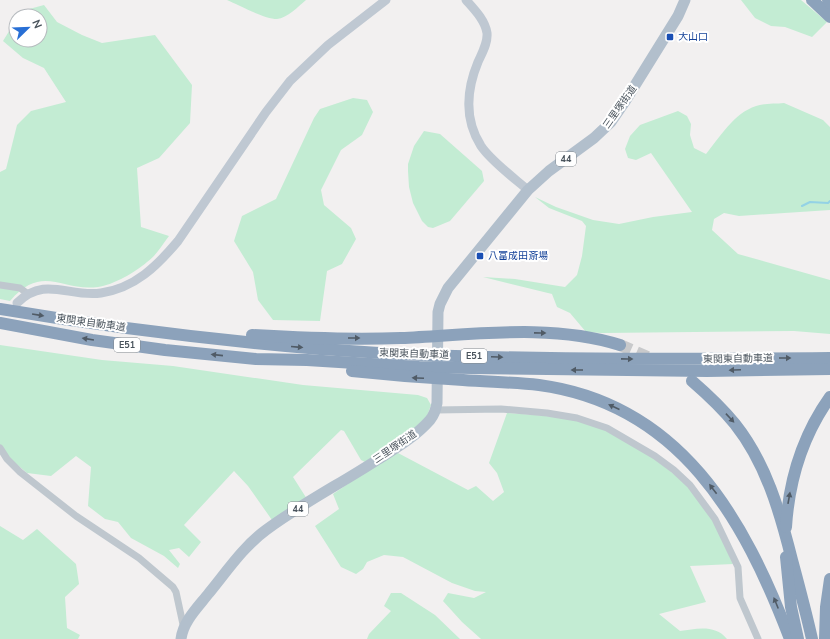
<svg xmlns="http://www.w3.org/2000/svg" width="830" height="639" viewBox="0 0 830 639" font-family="'Nunito Sans','Noto Sans JP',sans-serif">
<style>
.green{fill:#c3ecd3}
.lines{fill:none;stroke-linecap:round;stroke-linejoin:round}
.stream{stroke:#93d2e5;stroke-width:2}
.highway-tunnel{stroke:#c8c9cb;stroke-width:12;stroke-dasharray:12 6;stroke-linecap:butt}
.street{stroke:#bfc7ce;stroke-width:7}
.secondary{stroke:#bfc8d2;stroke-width:9}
.primary{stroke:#b2bfcc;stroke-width:11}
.highway{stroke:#8ca2bb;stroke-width:12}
.oneway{fill:#505b66}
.transit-dot{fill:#1a4fb4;stroke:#fff;stroke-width:1.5}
.labels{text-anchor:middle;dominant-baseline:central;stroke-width:4;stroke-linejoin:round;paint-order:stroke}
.shield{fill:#fff;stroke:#80878d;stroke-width:1}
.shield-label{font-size:9px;font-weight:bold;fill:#49535c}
.transit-label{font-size:10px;fill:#164399;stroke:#fff;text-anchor:start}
.street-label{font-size:10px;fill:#49535c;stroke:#fff}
</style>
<rect width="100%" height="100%" fill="#f2f0f0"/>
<g class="green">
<path d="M227,0h79c-7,6 -19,18 -29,19 -13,0 -38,-14 -50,-19z"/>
<path d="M741,0h60l26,22 -15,15 -27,-10 -14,-1 -16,-8z"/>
<path d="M44,5l13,17 25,13 20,8 53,-8 37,50 -2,38 -31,35 -22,10 4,59 28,9c-7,9 -13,20 -22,26 -11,10 -34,23 -49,25 -37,5 -55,-24 -88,14l-10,-2v-127l6,-3 11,-44 14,-14 35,-9 -22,-34 -21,-10 -20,-17 13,-21v20h24v-24h-21l3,-5z"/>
<path d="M353,98l14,2 6,12 -11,23 -21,15 -20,40 3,15 27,23 5,11 -14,25 -15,7 -7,50 -47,-1 -15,-20 -5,-28 -19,-31 8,-25 34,-17 38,-81 6,-9z"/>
<path d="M784,103l39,17 7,7v83l-91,6 -15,-3 -10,6 -2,11 26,24 92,26v54l-36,-3 -192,2 -16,-1 -16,-19 -13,-6 -5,-13 -69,-17 32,2 50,8 12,-12 5,-19 4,-30 -4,-5 -33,-13 -14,-11 21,10 37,13 26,4 34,-7 39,-5 -41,-59 -15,7 -8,-2 -3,-9 5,-13 10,-11 38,-14 9,5 4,8 -1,11 4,13 12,6c14,-17 28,-41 50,-48 8,-3 19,-2 28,-3z"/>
<path d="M424,131l16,3 42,37 2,10 -34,40 -17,7 -5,-1 -6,-6 -9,-18 -4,-16 -1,-16v-7l6,-18z"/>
<path d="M0,345l102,15 71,6 130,19 115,10 9,3 4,7 -4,11 -16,16 -46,30 -4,-2 -17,-29 -3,-1 -48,47 14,22 -35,21 -24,-34 -14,-15 -50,54 17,17 -12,15 -10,-9 -10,2 11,14 -2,4 -14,-12 -33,-18 -13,-16 -13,-3 -17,-13 3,-39 -15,-11 -25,20 -24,-3 -25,-21 -2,2z"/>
<path d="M507,413c27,2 55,3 82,11 38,11 97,53 119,87 10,16 17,36 25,53l-43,2 16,36 -47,12 21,17c16,-2 35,-7 47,8h-246l-19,-17 -19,-21 5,-8 26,5 12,-6 -11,-1 -23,-8 -49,-26 -19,-2 -17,7 -4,7 -7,5 -15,-7 -26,-41 24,-17 -6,-15 59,-40 6,-1 70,37 8,-4 17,15 11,-9 -7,-19 -8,-10z"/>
<path d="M0,526l23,14 14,-11 39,35 3,20 -14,13 2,31 13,7 -2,4h-78z"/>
<path d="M391,593h10l34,22 25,24h-93l2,-5 22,-23 -7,-5z"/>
</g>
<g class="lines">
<path class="stream" d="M802,206l8,-4 18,1 2,-2"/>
<path class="highway-tunnel" d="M620,345l32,14"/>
<g class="street">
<path d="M0,285l20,3 8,6"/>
<path d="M436,410l65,-1 46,4 30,5 30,10 48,28 19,14 16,15 25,34 23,48 2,31 18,41"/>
<path d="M0,448l7,11 13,13 56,44 63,42 34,29 3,5 8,37"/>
</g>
<g class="secondary">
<path d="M466,0c8,9 19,20 21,33 1,10 -5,20 -9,29 -12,29 -14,57 3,84 10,15 33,32 47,44"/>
<path d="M17,303c28,-28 52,-5 84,-10 34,-5 56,-27 77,-52l88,-129 24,-31 38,-36 58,-45"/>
</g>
<path class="primary" d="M181,639c2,-18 18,-33 28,-46 18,-22 35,-47 57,-63 35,-26 74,-46 111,-70 19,-12 38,-23 53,-40 4,-5 6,-11 7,-17l1,-91 2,-8 8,-16 80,-98 21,-19 45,-33 17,-16 13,-19 54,-87 7,-16"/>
<g class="highway">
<path d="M812,0l18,17"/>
<path d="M828,0l2,3"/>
<path d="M0,309c106,18 213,31 320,40 34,2 69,5 104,6 135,5 271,4 406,3"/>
<path d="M0,323l92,17 73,10 91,9 51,1 112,7 53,1 235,3 123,-2"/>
<path d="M252,335c50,3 99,5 149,3 71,-3 150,-15 219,7"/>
<path d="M352,371c37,4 74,7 111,9 25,2 51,2 76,5 141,19 205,133 251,254"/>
<path d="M692,381c15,13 30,27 43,43 31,39 45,88 57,136 7,26 14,52 20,79"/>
<path d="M786,527c3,-47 17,-92 44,-130"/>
<path d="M786,557l5,50 7,32"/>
<path d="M825,639l1,-32 4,-28"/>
</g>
</g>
<defs><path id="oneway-solid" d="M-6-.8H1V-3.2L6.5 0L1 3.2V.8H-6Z"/></defs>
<g class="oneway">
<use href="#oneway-solid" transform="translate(38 315) rotate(9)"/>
<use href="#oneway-solid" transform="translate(540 333) rotate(1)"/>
<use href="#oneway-solid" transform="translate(354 338)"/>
<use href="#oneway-solid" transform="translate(88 339) rotate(-171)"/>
<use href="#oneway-solid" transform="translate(297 347) rotate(5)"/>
<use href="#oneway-solid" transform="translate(217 355) rotate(-174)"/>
<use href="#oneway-solid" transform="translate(497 357) rotate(3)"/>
<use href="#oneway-solid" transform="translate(785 358)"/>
<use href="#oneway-solid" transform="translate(627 359) rotate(1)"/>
<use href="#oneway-solid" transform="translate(577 370) rotate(-180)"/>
<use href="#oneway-solid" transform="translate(735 370) rotate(178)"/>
<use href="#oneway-solid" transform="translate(418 378) rotate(-177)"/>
<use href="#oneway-solid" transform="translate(614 407) rotate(-156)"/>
<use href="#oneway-solid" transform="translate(730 418) rotate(47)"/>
<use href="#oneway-solid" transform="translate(713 489) rotate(-127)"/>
<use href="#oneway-solid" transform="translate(789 498) rotate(-80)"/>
<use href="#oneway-solid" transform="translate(776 603) rotate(-112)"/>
</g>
<g class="transit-dot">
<rect x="666" y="33" width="8" height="8" rx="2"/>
<rect x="476" y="252" width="8" height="8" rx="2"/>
</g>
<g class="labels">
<g class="shield">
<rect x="556" y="152" width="20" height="14" rx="3"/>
<rect x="114" y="338" width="26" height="14" rx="3"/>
<rect x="461" y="349" width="26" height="14" rx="3"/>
<rect x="288" y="502" width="20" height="14" rx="3"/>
</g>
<g class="shield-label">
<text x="566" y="159">44</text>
<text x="127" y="345">E51</text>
<text x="474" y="356">E51</text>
<text x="298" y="509">44</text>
</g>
<g class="transit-label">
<text x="678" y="37">大山口</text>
<text x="488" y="256">八富成田斎場</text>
</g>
<g class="street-label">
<text transform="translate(620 107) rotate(-55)">三里塚街道</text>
<text transform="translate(91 323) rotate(8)">東関東自動車道</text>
<text transform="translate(414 354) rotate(2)">東関東自動車道</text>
<text transform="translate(738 359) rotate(-1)">東関東自動車道</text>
<text transform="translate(395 447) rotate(-34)">三里塚街道</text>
</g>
</g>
<g transform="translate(28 28) rotate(67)"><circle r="19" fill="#ffffff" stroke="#b6babe"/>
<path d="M0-3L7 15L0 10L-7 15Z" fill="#286fd5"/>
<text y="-6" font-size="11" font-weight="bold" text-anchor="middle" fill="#49535c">N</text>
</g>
</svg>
